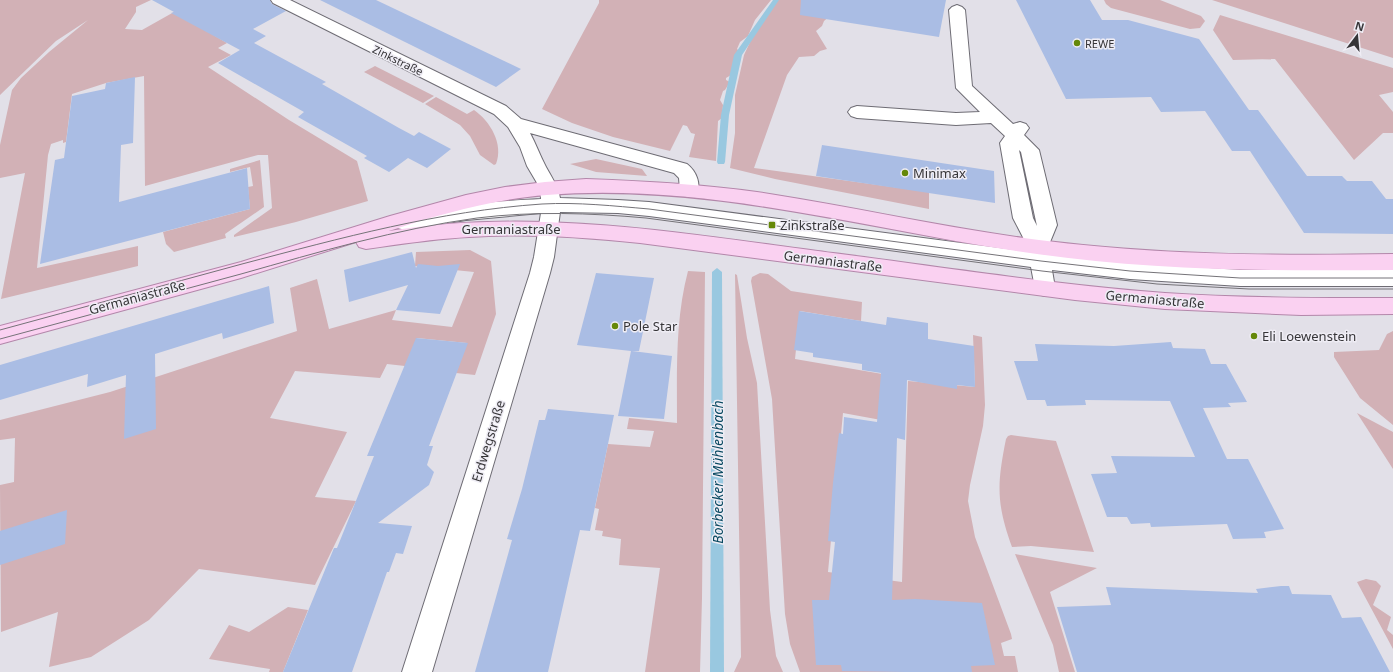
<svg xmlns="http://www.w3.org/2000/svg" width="1393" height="672" viewBox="0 0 1393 672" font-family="'Noto Sans',sans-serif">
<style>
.green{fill:#d2b1b6}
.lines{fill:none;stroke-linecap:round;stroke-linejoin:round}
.stream{fill:#99c8e0;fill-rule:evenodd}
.building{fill:#aabde4}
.minor-casing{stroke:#6e6c74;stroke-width:2}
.major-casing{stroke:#b387aa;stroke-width:2}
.minor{fill:#fff;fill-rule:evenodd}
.major{fill:#fad1f1;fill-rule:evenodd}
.tram{stroke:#757378;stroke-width:1}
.poi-dot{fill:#658808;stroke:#efedf5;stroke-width:1.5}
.labels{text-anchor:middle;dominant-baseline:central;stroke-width:3;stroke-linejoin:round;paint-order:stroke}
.far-poi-label{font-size:11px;fill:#363538;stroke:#efedf5;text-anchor:start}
.far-street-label{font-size:11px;fill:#363538;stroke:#efedf5}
.poi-label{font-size:13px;fill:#363538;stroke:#efedf5;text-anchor:start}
.street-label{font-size:13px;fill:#363538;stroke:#efedf5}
.water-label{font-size:14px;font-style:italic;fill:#094961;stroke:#efedf5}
</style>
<rect width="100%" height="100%" fill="#e2e0e8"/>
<g class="green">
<path d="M0,0h151l-15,7v5l-11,17 17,1 32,-18 53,31 -9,5 13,7 -23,12 81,53 68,41 11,40 -72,21 -62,15v-2l38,-27 -4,-53h-10l-113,31 -1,-110 -38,7 -34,11 -6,48 -3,1v-3l-12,4 -3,11 -11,113 101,-22v20l-137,33 24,-126 -25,5v-33l12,-55 9,-12 28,-26 39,-32 -32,21 -56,54z"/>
<path d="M599,0h172l-16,20 -7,16 -8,6 -3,7 3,3c0,11 -4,21 -14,26v2l4,2 -5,8 -2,1 -3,9 3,5 -1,13 -4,3 -2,40 -27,-4 6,-23 -4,-1 -4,-7 -4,-1 -13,26 -57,-14 -41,-14 -30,-14 57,-106z"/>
<path d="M776,0h58l-3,15 -7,6 -2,5 -6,5 11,18 -7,2 -6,5 -15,1 -12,18 -33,93 175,24v17l-154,-30 -45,-11 5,-35v-38l9,-40 7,-15z"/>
<path d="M1104,0h56l41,16 4,5 -5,7 -10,1 -79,-21 -5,-4z"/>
<path d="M1212,0h181v58z"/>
<path d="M1220,15l173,53v24l-14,3 14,17v21h-10l-29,27 -79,-101 -42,1 -20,-30z"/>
<path d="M375,66l59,30 -11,7 -59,-31z"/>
<path d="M436,97l31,17 7,-4c16,11 30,34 22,54l-2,1 -14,-10 -10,-19 -10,-11 -35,-21z"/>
<path d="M596,159l46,10 5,7 -51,-4 -26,-8z"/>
<path d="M260,160l4,47 -39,27 1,4 -52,14 -8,-8 -3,-12 87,-23 -2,-22 5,-1 -3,-19 -20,5v-3z"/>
<path d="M470,250l21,11 5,53 -21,61 -19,-2 11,-30 -50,-5 -12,28 -18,-2 -7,14 -85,-7 -25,47 77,14 -32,65 41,4 -41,84 -116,-16 -50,51 -58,37 -42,10 9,-55 -57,20 -1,-147 14,-3 1,-44 -15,2v-20l110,-28 187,-61 -7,-43 27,-9 12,50 67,-19 -4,10 60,7 22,-55 -59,-6 1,-14z"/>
<path d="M688,271l17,1 -3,326 -2,74h-55l15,-104 -41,-3 2,-26 -19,-3 1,-5 -8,-1 4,-21 -4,-1 13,-64 42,3 4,-16 -27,-2 2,-11 48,5c0,-50 -2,-103 11,-152z"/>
<path d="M760,273l8,1 23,17 71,11 -1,19 -61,-10 -5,48 99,17 -2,46 -49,-9 -15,159 74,10 6,-201 67,6 -2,-52 9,2 3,68 -2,21 -13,59 -2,16 7,36 36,97 1,5 -11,4 3,13h11l3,16h-218l-10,-28 -5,-30 -13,-215 -21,-118 1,-4z"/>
<path d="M735,274l2,1 10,63 10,45 13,227 6,46 7,16h-49l7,-15z"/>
<path d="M1393,331v94l-33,-27 -26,-41v-5l45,-2 8,-16z"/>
<path d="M1357,413l36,19v37z"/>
<path d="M1011,435l45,6 38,111 -63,-6 -19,1c-16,-44 -15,-63 -6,-108l2,-3z"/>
<path d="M1015,554l82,14 -47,24 25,80h-16l-6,-27z"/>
<path d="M1366,579l10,2 5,5 -8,19 18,12 -4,13 6,5v14l-36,-67z"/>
<path d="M288,607l20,3 -25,62h-14l1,-3 -61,-10 20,-34 20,7z"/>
</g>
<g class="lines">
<g class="stream">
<path d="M773,0h6l-37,55 -13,60 -4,47 -1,2h-6l-1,-2 4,-47 13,-60z"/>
<path d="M717,268l5,4 2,400h-14l2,-400z"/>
</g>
</g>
<g class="building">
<path d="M152,0h118l2,4 14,7 -33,18 13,7 -12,7 72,39 -4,2 77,44 15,8 5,-4 32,17 -24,19 -19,-10 -19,14 -25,-14 3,-2 -69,-39 6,-5 -86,-49 22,-13 -69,-37 3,-1z"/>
<path d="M320,0h56l145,69 -25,18z"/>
<path d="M801,0h145l-7,37 -139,-22z"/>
<path d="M1016,0h74l12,20h26l71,19 50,71h9l49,66h35l5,5h25l14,18h7v35l-89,-1 -54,-82h-18l-27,-40 -44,1 -10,-15 -85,2z"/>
<path d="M135,77l-2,66 -12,2 -2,57 128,-34 3,41 -210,55 15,-104 9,-2 8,-62 33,-7 1,-6z"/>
<path d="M822,145l172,26 1,32 -179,-27z"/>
<path d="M412,252l4,16 2,-4 20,2 22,-2 -20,50 -44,-4 12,-25 -59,17 -5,-32z"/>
<path d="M596,273l58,5 -15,73h-7l40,5 -8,63 -46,-3 13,-65 -54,-6z"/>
<path d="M269,286l5,37 -51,16 -1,-6 -67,21 1,75 -32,10 2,-64 -39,12 1,-13 -88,26v-35z"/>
<path d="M799,311l87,14 1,-8 41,6v16l46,7 1,41 -18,-2v4l-50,-9 -2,60 -8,-2 -5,162 23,-1 67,4 13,62 -24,1 1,6h-67l-63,-1 -1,-6h-25l-4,-65h17l6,-58 -7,-1 5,-58 6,-50 4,1 1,-17 33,5 4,-49 -19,-3v-6l-49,-7v-4l-19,-3z"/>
<path d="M416,338l52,5 -39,103h4l-6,19 7,7 -5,13 -51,38 34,3 -9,28 -7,-1 -7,19h-2l-35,100h-69l51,-124h3l37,-92h-7z"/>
<path d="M1171,342l2,6 32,1 6,15h15l21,38 -19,1 3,4 -28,1 24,51h21l36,70 -20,3 2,6 -33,1 -6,-15 -76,3 -1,-4 -19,1 -4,-7h-20l-16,-43 26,-1 -6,-17 84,1 -25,-56 -85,-1 1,5 -39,1 -2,-6h-18l-13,-39h24l-3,-17 79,2z"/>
<path d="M548,409l66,6 -24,116 -10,-1 -32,142h-73l37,-132 -5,-1 15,-50 17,-69h6z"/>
<path d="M67,510l-2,34 -65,21v-34z"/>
<path d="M1281,586h8l3,8 39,1 11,23 19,-1 29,55h-313l-20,-65 54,-2 -5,-18 152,6 -2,-4z"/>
</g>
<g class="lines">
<g class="minor-casing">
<path id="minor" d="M271,0h19l216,106 15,13 166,45c9,7 15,20 9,31l-7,2 -7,-2 -2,-5 -1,-12 -5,-5 -144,-40c6,11 10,23 16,34 6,11 12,19 14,31l58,2 31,2 380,50 -1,-5 -15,-29 -13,-75 5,-7 -14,-13 -35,2 -99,-7 -6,-2 -3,-4 3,-4 6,-2 99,7 24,-1 -24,-24 -7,-78 3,-3 5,-2 5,2 3,3 7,76 41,38 7,-2 6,2 3,4 -5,7 15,15 18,75 -9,22 1,7 81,9 110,7h153v16h-153l-110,-7 -78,-9 3,18 -3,6 -7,2 -7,-2 -3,-6 -4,-21 -382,-51 -31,-3 -58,-1 -6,45 -4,16 -118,399h-30l128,-399 4,-16 7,-44 -75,7 -61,10 -7,-2 -3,-5 3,-5c42,-12 99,-17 143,-19l-1,-11 -13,-22 -7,-19 -12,-20 -14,-13 -221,-111zM1019,150l2,2 16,74 -4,-8z"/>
</g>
<g class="major-casing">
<path id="major" d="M586,179c57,2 114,5 171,13 94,14 187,36 282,48 117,15 236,16 354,14v16c-119,1 -238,1 -356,-16 -162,-22 -324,-72 -490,-59 -54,4 -107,19 -158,36 148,-24 297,3 444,22 110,14 221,32 332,40 76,5 152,5 228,5v16l-92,1 -136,-6 -90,-9 -435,-57c-57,-6 -114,-10 -171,-6 -35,2 -69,7 -103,12l-7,-2 -3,-5 -115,36 -241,66v-18l241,-64 149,-46 76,-21 39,-8 40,-5z"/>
</g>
<use href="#minor" class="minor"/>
<use href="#major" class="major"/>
<g class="tram">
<path d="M0,330c81,-22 161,-44 242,-66 99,-26 197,-53 300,-60 36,-2 72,2 107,5l392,52 89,10 110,7h153"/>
<path d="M0,339c80,-22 161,-43 241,-65 78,-22 155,-45 236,-56 56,-7 113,-5 169,0l396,53 115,13 92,5h144"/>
</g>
</g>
<g class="poi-dot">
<circle cx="1077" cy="43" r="4"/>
<circle cx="905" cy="173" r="4"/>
<rect x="768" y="221" width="8" height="8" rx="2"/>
<circle cx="615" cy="326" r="4"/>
<circle cx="1254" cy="336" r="4"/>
</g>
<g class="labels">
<g class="far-poi-label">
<text x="1085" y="43">REWE</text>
</g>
<g class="far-street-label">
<text transform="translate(398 60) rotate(26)">Zinkstraße</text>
</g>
<g class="poi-label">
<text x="913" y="173">Minimax</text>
<text x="780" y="225">Zinkstraße</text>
<text x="623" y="326">Pole Star</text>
<text x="1262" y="336">Eli Loewenstein</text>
</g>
<g class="street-label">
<text x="511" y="229">Germaniastraße</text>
<text transform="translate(833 261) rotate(7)">Germaniastraße</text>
<text transform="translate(137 297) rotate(-15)">Germaniastraße</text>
<text transform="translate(1155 299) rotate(5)">Germaniastraße</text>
<text transform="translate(488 441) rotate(-73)">Erdwegstraße</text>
</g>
<g class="water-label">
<text transform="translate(717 472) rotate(-90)">Borbecker Mühlenbach</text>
</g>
</g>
<g transform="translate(1357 36) rotate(16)" stroke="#efedf5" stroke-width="3" paint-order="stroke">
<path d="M0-3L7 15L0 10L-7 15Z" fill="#363538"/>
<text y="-6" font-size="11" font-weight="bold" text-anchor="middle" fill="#363538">N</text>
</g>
</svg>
